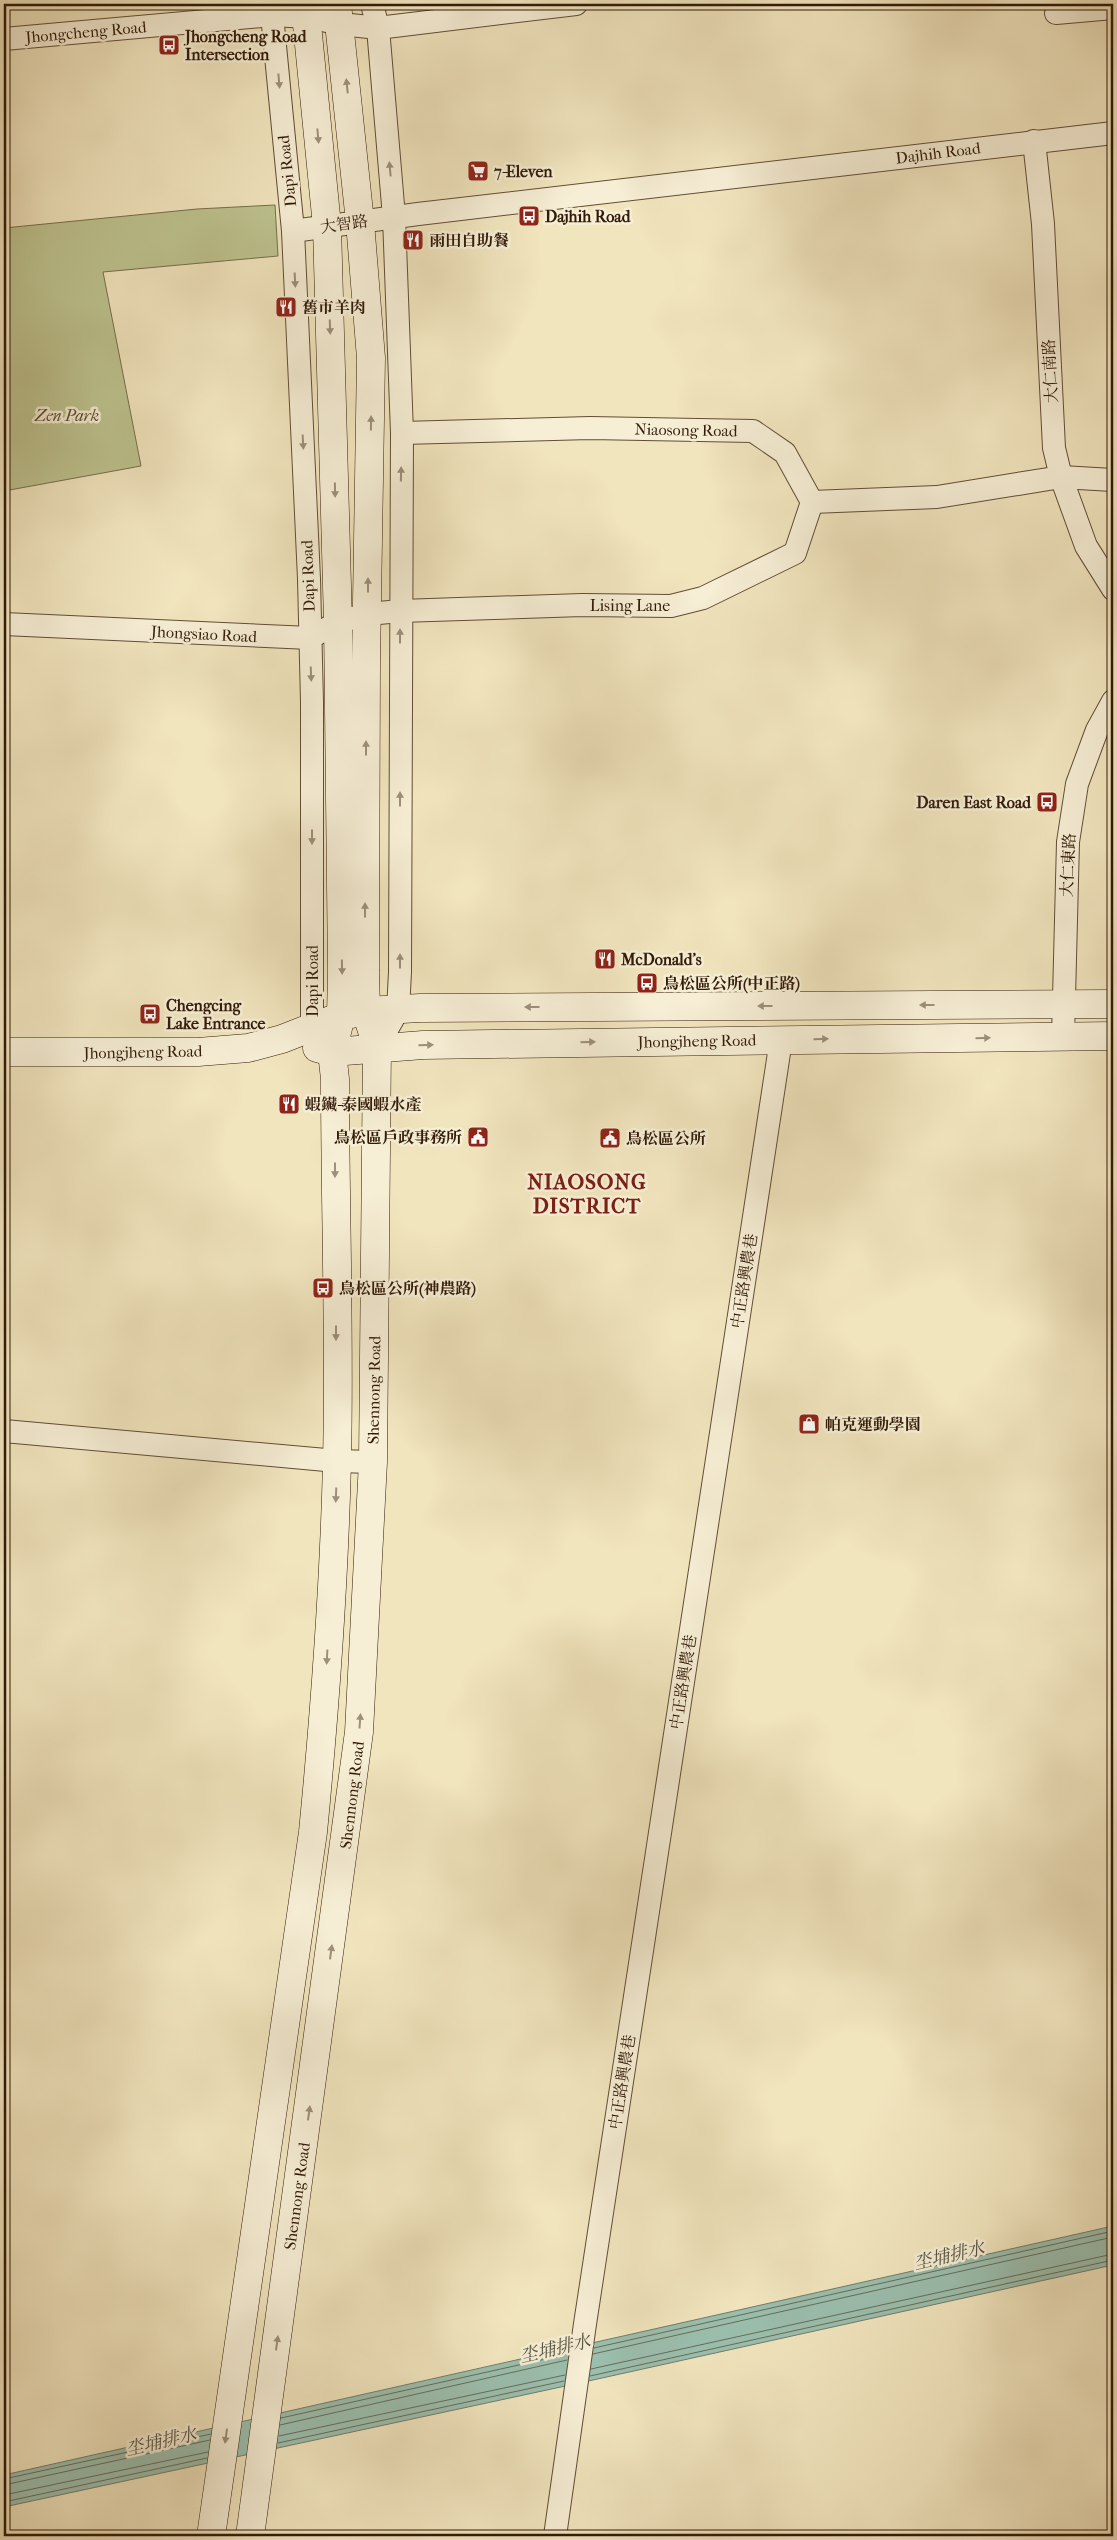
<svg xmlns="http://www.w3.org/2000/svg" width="1117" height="2540" viewBox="0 0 1117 2540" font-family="'IM FELL French Canon','Noto Serif TC',serif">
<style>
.green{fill:#bdc38f;stroke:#776e4c}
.water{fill:#9bbfae;stroke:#717d6c}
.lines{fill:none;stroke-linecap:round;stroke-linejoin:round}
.shore{stroke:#666c5b;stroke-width:1}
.street-casing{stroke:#614d36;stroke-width:24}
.secondary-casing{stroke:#311a08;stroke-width:29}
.street{stroke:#f6eed5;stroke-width:22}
.secondary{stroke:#f6eed5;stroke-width:28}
.oneway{fill:#9d8f79}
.labels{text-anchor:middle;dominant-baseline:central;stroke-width:5;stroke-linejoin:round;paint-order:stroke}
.street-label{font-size:16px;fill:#311a08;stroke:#f6eed5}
.poi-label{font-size:16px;font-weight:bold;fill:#311a08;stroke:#f6eed5;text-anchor:start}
.park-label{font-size:16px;font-style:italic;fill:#5b4d30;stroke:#f6eed5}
.water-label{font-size:18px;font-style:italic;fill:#565442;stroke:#f6eed5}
.district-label{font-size:21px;font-weight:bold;letter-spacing:1px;fill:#7a1f14;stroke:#f6eed5}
</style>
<rect width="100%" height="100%" fill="#f1e5be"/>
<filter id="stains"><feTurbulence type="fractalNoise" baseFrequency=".004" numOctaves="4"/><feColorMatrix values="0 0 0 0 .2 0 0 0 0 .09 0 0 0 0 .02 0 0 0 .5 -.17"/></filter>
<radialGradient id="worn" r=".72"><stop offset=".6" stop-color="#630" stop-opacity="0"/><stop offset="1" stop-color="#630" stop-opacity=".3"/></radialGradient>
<path class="green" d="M275,205l3,51 -175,16 38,194 -137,25v-263l193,-19z"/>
<path class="water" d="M1113,2226v39l-529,117 -580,125v-32z"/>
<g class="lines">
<g class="shore">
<path d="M594,2348l519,-117"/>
<path d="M593,2354l520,-117"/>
<path d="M591,2369l522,-115"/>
<path d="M590,2376l523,-116"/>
<path d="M281,2418l287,-64"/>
<path d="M280,2425l287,-65"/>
<path d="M279,2436l286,-61"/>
<path d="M278,2443l286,-62"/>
<path d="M4,2479l207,-45"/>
<path d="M4,2485l206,-45"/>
<path d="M4,2495l204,-43"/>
<path d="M4,2502l203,-44"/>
</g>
<g class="street-casing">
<g id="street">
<path d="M269,4l3,11 21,216 16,348 3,123v326l10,12"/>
<path d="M372,4l6,24 16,189 8,216 -2,539 -2,38 -21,37"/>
<path d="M1056,13l57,-5"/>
<path d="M4,39l268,-24 36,2 33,7 37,4 198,-24"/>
<path d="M1034,141l9,83 11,224 7,29 25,69 27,43"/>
<path d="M293,231l125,-17 695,-81"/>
<path d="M402,433l188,-5 163,3 32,22 27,49 125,-5 124,-20 52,3"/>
<path d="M4,624l306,14 28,-16 30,-8 32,-3 182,-6 89,1 32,-8 92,-45 17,-51"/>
<path d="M1063,1037l5,-195 9,-58 20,-54 16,-29"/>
<path d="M4,1431l333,30 36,1"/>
<path d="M555,2536l30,-212 196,-1284"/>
</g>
</g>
<g class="secondary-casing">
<g id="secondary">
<path d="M317,1048l15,4 91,-7 690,-9"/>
<path d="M4,1052h194l50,-4 34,-9 59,-23 25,-5 54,-3 693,-4"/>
<path d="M211,2536l102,-704c12,-123 21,-247 24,-370 3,-128 -2,-256 -2,-383l-3,-27 9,-36 1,-45 -4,-349 -11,-396 -22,-222"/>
<path d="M250,2536l109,-804 14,-270 4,-415 -11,-36 -1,-40 1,-308 5,-305 -11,-136 -23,-218"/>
</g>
</g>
<use href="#street" class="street"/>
<use href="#secondary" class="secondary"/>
</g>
<defs><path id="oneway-solid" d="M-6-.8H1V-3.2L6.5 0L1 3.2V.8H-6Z" transform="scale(1.25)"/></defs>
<g class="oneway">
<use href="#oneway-solid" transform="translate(279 81) rotate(85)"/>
<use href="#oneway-solid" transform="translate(347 86) rotate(-96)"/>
<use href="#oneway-solid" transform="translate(318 136) rotate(85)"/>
<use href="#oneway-solid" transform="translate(390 169) rotate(-95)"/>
<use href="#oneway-solid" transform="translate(295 280) rotate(87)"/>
<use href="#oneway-solid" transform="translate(330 327) rotate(88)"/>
<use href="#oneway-solid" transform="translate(371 423) rotate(-89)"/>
<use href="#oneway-solid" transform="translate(303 442) rotate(87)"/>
<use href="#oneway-solid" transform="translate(401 474) rotate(-89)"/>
<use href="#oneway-solid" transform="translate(335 490) rotate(89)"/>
<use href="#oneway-solid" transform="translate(368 585) rotate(-90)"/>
<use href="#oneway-solid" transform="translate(400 636) rotate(-90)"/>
<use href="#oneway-solid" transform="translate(311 674) rotate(88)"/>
<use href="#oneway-solid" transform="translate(366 748) rotate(-90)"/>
<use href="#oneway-solid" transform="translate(400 799) rotate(-90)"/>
<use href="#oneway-solid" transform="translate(312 837) rotate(90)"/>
<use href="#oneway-solid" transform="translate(365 910) rotate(-90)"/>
<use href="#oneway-solid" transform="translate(400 961) rotate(-90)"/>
<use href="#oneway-solid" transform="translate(342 967) rotate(89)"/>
<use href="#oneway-solid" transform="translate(927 1005) rotate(180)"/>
<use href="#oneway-solid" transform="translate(765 1006) rotate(180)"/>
<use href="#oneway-solid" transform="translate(532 1007) rotate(180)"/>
<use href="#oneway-solid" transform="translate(983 1038) rotate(-1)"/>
<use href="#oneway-solid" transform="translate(821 1039) rotate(-1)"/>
<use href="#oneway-solid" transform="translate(588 1042) rotate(-1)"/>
<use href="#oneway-solid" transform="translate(426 1045) rotate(-1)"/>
<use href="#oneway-solid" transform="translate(335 1170) rotate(90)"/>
<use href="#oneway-solid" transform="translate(336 1333) rotate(90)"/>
<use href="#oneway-solid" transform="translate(336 1495) rotate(92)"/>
<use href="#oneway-solid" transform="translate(327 1657) rotate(93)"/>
<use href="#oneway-solid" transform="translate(360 1721) rotate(-86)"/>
<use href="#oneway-solid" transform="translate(331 1952) rotate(-82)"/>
<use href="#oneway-solid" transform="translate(309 2113) rotate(-82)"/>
<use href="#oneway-solid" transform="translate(277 2343) rotate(-82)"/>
<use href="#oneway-solid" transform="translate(226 2436) rotate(98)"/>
</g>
<defs>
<g id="bus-square" transform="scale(1.125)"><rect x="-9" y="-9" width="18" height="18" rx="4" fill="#8f2418" stroke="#f6eed5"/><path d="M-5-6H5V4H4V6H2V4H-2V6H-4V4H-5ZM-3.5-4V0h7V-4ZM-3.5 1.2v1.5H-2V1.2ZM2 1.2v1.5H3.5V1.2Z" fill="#fff"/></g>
<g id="supermarket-square" transform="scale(1.125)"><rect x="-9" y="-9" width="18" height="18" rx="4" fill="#8f2418" stroke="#f6eed5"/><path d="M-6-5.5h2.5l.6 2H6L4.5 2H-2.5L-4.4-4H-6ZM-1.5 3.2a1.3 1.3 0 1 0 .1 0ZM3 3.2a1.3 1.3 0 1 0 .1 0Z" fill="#fff"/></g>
<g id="restaurant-square" transform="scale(1.125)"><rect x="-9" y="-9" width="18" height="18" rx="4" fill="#8f2418" stroke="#f6eed5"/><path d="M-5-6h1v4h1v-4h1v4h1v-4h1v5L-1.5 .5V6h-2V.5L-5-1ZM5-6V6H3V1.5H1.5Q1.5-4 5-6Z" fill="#fff"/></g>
<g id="civic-square" transform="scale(1.125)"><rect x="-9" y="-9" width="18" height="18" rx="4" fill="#8f2418" stroke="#f6eed5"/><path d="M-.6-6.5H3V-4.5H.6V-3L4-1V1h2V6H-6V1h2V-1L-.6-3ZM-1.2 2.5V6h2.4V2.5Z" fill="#fff"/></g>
<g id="shop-square" transform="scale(1.125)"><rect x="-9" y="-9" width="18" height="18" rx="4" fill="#8f2418" stroke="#f6eed5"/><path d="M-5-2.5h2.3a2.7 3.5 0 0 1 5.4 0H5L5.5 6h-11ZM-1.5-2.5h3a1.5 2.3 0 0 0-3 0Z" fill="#fff"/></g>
</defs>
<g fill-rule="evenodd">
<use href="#bus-square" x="169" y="45"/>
<use href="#supermarket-square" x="478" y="171"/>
<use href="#bus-square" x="529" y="216"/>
<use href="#restaurant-square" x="413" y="240"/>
<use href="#restaurant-square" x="286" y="307"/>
<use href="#bus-square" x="1047" y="802"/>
<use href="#restaurant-square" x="605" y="959"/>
<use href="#bus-square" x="647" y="983"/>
<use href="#bus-square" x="150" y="1014"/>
<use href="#restaurant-square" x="289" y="1104"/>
<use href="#civic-square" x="478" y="1137"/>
<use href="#civic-square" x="610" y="1138"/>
<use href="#bus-square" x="323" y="1288"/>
<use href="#shop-square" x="809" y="1424"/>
</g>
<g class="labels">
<g class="street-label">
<text transform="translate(86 32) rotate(-5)">Jhongcheng Road</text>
<text transform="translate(938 153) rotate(-7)">Dajhih Road</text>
<text transform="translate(287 171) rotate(-96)">Dapi Road</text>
<text transform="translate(344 224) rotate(-8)">大智路</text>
<text transform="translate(1050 371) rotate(-93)">大仁南路</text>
<text transform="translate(686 430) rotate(1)">Niaosong Road</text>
<text transform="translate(308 576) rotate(-92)">Dapi Road</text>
<text x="630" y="605">Lising Lane</text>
<text transform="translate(204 634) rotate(3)">Jhongsiao Road</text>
<text transform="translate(1068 865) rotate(-87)">大仁東路</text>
<text transform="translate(312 981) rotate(-90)">Dapi Road</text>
<text transform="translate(697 1041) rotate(-1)">Jhongjheng Road</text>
<text transform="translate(143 1052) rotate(-1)">Jhongjheng Road</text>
<text transform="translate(744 1281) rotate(-81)">中正路興農巷</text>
<text transform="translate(374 1390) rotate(-89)">Shennong Road</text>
<text transform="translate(683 1682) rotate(-81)">中正路興農巷</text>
<text transform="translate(352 1795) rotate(-83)">Shennong Road</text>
<text transform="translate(622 2082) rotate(-81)">中正路興農巷</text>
<text transform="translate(297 2196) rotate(-82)">Shennong Road</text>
</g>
<g class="poi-label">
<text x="185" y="36">Jhongcheng Road<tspan x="185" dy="18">Intersection</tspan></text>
<text x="494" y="171">7-Eleven</text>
<text x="545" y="216">Dajhih Road</text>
<text x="429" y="240">雨田自助餐</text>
<text x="302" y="307">舊市羊肉</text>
<text x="1031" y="802" text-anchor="end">Daren East Road</text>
<text x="621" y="959">McDonald's</text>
<text x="663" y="983">鳥松區公所(中正路)</text>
<text x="166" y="1005">Chengcing<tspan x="166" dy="18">Lake Entrance</tspan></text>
<text x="305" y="1104">蝦鑶-泰國蝦水產</text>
<text x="462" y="1137" text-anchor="end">鳥松區戶政事務所</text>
<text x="626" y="1138">鳥松區公所</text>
<text x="339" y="1288">鳥松區公所(神農路)</text>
<text x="825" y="1424">帕克運動學園</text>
</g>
<g class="park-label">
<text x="67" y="415">Zen Park</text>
</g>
<g class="water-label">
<text transform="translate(949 2256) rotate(-13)">坔埔排水</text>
<text transform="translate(555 2349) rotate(-13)">坔埔排水</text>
<text transform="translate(161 2442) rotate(-13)">坔埔排水</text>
</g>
<g class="district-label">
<text x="587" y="1182">NIAOSONG<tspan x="587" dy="24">DISTRICT</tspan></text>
</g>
</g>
<rect width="1117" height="2540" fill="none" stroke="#f1e5be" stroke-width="20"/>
<rect x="5" y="5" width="1107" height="2530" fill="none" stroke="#311a08" stroke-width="2.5"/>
<rect x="10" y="10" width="1097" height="2520" fill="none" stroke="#311a08"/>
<rect width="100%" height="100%" filter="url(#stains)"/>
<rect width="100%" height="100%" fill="url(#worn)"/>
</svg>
